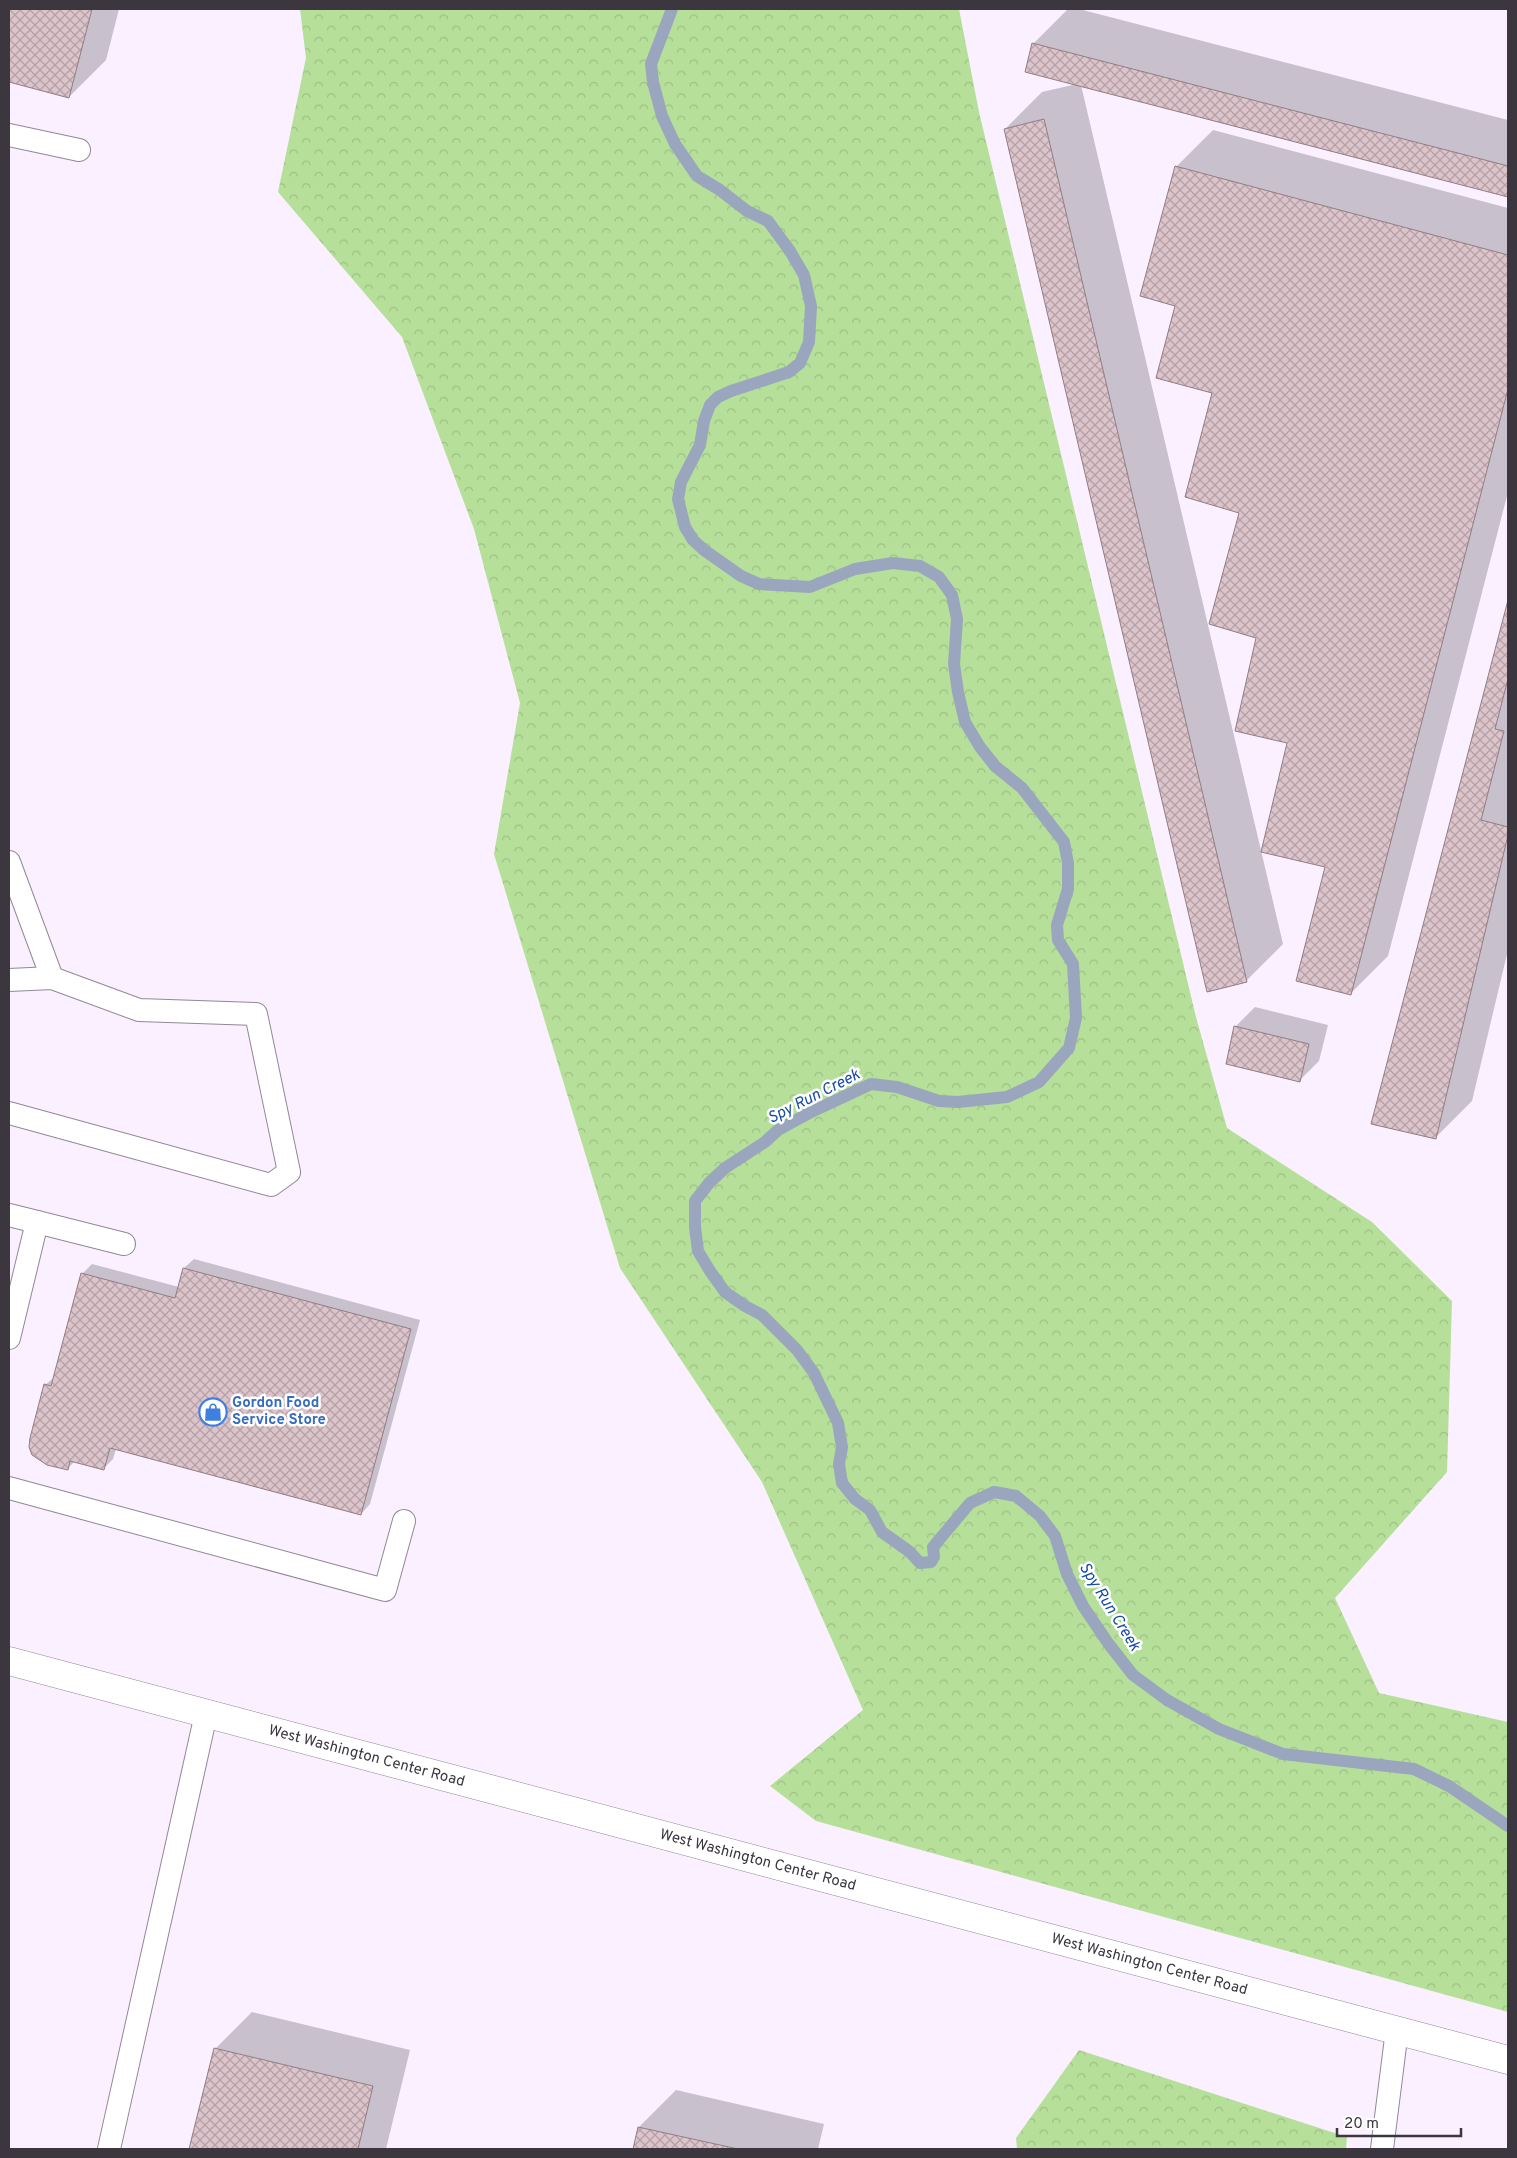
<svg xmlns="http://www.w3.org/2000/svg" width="1517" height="2158" viewBox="0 0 1517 2158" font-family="Overpass,sans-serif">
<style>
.forest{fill:url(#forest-crowns)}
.shadow{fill:#0003}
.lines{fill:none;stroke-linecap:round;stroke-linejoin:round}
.stream{stroke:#9aa6be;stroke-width:12}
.building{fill:url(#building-cross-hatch);stroke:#927d83}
.service-casing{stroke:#928797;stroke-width:24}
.secondary-casing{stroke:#928797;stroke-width:29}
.service{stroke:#fff;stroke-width:22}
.secondary{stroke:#fff;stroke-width:28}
.labels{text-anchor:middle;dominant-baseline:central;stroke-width:5;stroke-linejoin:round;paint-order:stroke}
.shop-label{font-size:15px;font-weight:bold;fill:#366cbe;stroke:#fff;text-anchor:start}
.street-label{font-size:15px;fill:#3c373f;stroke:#fff}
.water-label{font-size:16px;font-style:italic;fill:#164ca2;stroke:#fff}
</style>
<defs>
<pattern id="forest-crowns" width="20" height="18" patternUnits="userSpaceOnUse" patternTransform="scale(1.25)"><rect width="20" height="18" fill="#b6df99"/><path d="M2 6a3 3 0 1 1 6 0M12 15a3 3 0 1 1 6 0" fill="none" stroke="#9dc085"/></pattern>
<pattern id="building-cross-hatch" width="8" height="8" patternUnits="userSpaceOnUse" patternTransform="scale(1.25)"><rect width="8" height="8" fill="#dcc4cb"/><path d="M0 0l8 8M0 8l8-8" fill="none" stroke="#b4a0a6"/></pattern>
</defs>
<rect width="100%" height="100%" fill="#faf0ff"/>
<g class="forest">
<path d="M300,9h659l20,103 217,905 31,111 145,94 80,79 -5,171 -112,126 44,95 129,29v290l-692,-191 -46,-35 93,-76 -101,-228 -142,-214 -126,-414 26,-151 -46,-174 -72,-192 -124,-145 28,-134z"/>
<path d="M1079,2050l268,87 -1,12h-329l-1,-11z"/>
</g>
<g class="shadow">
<path d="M9,9h110l-13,51 -37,37 -60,-16z"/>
<path d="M1068,9h11l429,111v76l-427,-111 202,859 -37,37 -241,-852 37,-37 35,-8 -44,-40z"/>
<path d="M1213,130l295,78v284l-120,464 -37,37 -24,-127 -70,-229 -16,-125 -27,-120 -38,-87v-138z"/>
<path d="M1508,603v347l-36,151 -37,37 -63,-15z"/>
<path d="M1255,1007l73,18 -9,36 -19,19 -65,-53z"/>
<path d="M194,1259l226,61 -50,184 -9,10 -245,-65 -3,10 -9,9 -29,-7 -8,8 -22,-84 11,-9 27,-103 9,-9 87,23 5,-19z"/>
<path d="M252,2012l158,38 -24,99h-195l24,-100z"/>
<path d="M676,2090l148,34 -6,25h-184l5,-22z"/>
</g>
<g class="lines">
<path class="stream" d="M672,9l-21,55 2,18 9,34 13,28 22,32 23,14 27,21 21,10 22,30 14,24 7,31 -2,36 -9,21 -11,9 -58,19 -13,6 -8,8 -6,16 -4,24 -19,37 -3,17 7,28 8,13 11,10 37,26 18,8 51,3 45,-18 38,-6 27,3 19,11 13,18 5,24 -3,45 4,28 7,30 15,25 15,19 27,22 42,54 4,21v26l-11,36 1,15 15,24 3,54 -7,30 -30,34 -32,15 -49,5 -19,-1 -42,-14 -26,-3 -60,28 -33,18 -13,12 -40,26 -16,15 -14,18v26l3,24 12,20 15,21 20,14 17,9 35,35 17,23 24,50 4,24 -3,17 3,19 13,16 15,11 12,22 28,20 10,11 11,-1 3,-5 -1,-10 37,-44 24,-11 22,4 24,20 15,20 12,38 16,32 25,37 25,32 34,25 52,29 64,25 131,15 35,17 59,40"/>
</g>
<g class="building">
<path d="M9,9h83l-23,89 -60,-16z"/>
<path d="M1032,43l476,123v31l-483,-125z"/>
<path d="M1044,119l203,863 -40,10 -203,-863z"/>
<path d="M1175,166l333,89v134l-157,606 -55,-14 29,-114 -64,-15 26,-109 -52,-12 21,-93 -47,-14 30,-111 -54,-16 27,-104 -56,-15 19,-72 -35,-10z"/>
<path d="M1508,600v79l-13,50 9,2 -23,89 27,7v8l-72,304 -65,-15z"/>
<path d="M1234,1026l75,18 -9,38 -74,-18z"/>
<path d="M183,1268l228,61 -50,186 -251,-67 -6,22 -34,-9 -2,9 -21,-5 -15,-10 -3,-8 1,-9 14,-54 7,2 30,-113 94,25z"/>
<path d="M214,2048l159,38 -15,63h-169z"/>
<path d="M638,2127l100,22h-105z"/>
</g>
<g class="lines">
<g class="service-casing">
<g id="service">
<path d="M9,135l70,15"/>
<path d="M9,862l43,116"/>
<path d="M9,980l43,-2 87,32 117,4 33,158 -18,13 -262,-72"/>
<path d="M9,1215l28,7 -28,116"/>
<path d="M37,1222l87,22"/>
<path d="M9,1488l376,102 19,-69"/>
<path d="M109,2149l97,-435"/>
<path d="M1382,2149l15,-119"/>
</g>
</g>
<g class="secondary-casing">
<g id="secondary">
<path id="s1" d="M9,1661l1499,399"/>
</g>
</g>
<use href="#service" class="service"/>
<use href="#secondary" class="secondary"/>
</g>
<defs>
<g id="shop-ring" transform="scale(1.4375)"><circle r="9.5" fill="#fff" stroke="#3f7fe0" stroke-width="1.5"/><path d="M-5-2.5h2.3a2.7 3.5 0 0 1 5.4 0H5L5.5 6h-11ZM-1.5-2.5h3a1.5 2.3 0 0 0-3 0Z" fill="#3f7fe0"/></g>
</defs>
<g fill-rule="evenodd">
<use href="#shop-ring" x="213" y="1412"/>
</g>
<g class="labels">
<g class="shop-label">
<text x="232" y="1403">Gordon Food<tspan x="232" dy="17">Service Store</tspan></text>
</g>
<g class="street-label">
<text stroke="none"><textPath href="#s1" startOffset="370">West Washington Center Road</textPath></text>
<text stroke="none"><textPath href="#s1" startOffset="775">West Washington Center Road</textPath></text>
<text stroke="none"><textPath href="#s1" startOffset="1180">West Washington Center Road</textPath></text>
</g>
<g class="water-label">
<text transform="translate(814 1097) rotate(-27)">Spy Run Creek</text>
<text transform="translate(1109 1607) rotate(58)">Spy Run Creek</text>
</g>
</g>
<rect width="1517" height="2158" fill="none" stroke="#3c373f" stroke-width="20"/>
<path d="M1337 2128v8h124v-8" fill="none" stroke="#3c373f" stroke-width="2.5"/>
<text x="1344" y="2128" font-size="15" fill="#3c373f" stroke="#ffffff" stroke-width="4" paint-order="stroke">20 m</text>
</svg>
